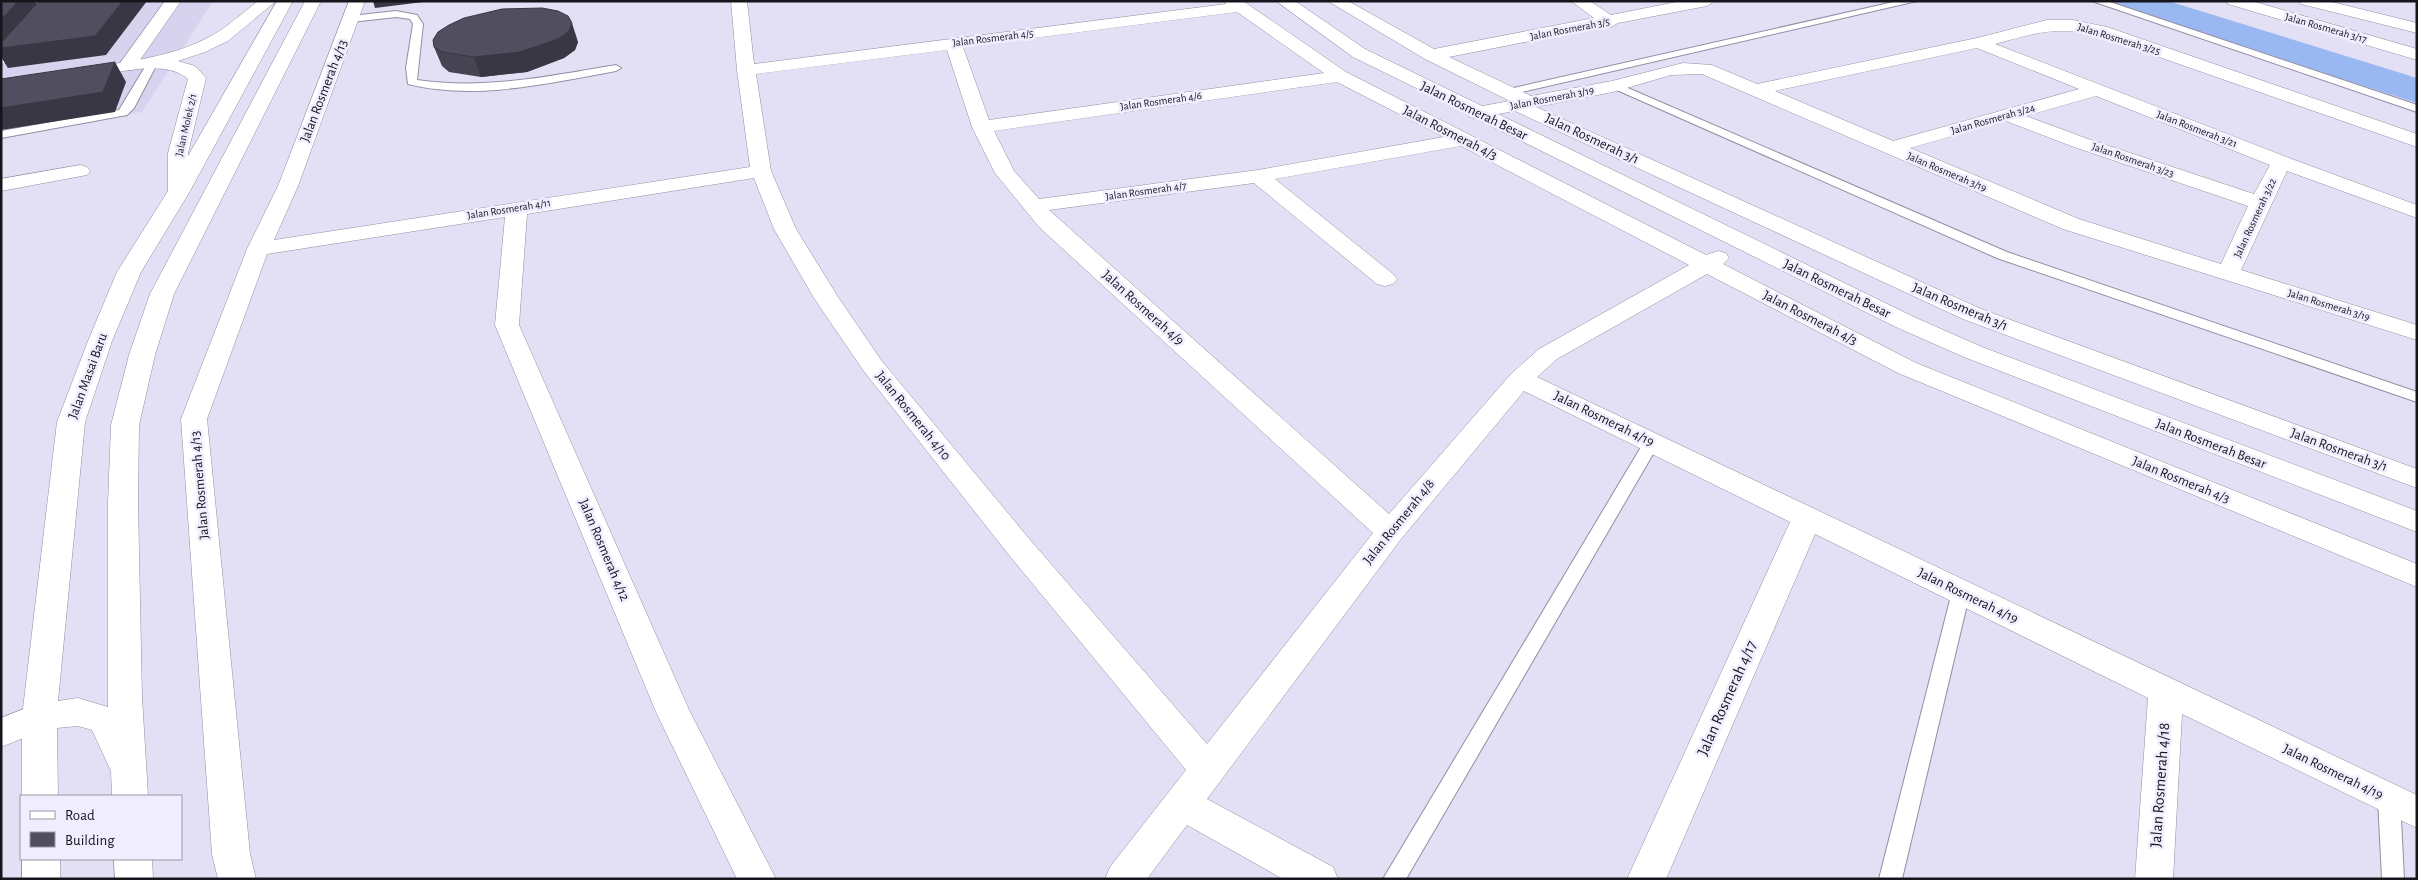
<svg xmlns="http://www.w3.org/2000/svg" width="2418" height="880" viewBox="0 0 2418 880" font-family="'Alegreya Sans',sans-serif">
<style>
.built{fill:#d7d2ee}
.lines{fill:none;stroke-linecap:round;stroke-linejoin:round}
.river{fill:#99b7f1;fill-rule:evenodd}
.service-casing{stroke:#928ea2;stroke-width:2}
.minor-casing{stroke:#928ea2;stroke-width:1}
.tertiary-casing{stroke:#928ea2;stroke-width:1}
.primary-casing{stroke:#928ea2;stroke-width:1}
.service{fill:#fff;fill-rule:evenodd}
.minor{fill:#fff;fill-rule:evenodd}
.tertiary{fill:#fff;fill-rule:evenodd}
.primary{fill:#fff;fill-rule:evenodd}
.wall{fill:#464353}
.shaded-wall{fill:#393743}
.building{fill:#514e60;stroke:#393743}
.labels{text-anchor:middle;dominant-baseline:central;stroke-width:5;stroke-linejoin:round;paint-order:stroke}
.far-street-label{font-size:11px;fill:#16151c;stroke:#f0edff}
.street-label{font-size:14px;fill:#16151c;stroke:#f0edff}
.near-street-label{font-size:16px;fill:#16151c;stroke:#f0edff}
</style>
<rect width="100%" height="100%" fill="#e3e0f5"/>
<path class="built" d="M1,1h212l-71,111 -141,22z"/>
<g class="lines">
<path class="river" d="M2114,1h54l249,77v25l-298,-95z"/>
<g class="service-casing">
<g id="service">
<path d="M1898,1h19l-408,94 -5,-3 5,-3z"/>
<path d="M2092,1h15l310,104v7z"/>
<path d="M396,11l21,4 6,9 -6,56c67,10 133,-4 199,-15l5,3 -5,3c-67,12 -140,30 -208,13l-2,-16 7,-44 -3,-5 -14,-2 -45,5 -5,-3 5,-3z"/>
<path d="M153,59l5,3 -24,46 -7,7 -126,23v-7l118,-21 29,-48z"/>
<path d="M1614,82l393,170 410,140v10l-420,-144 -387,-171v-4z"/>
<path d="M1652,437l6,1 2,4 -254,437h-23l261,-437 2,-4z"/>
<path d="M1961,585l7,2 2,5 -68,287h-23l73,-287 2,-5z"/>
<path d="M2389,790l8,3 3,6 4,80h-22l-4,-80 3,-6z"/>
</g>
</g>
<g class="minor-casing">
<g id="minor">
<path d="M45,1h17l-55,62 -6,1v-16z"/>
<path d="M165,1h16l-48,69h-12l-3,-4z"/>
<path d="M349,1h16l-67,185 -24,54 476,-73 -13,-97 -6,-69h16l7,63 472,-60 -2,-3h19l103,71 360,183 12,-4 8,2 3,5 -6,6 193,99 501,201v23l-519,-214 -191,-99 -150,85 -20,18 880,418v33l-235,-114 -9,165h-38l13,-181 -333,-164 -149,345h-39l163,-357 -266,-131 -123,148 -194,260 126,68 5,12h-55l-96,-54 -40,54h-42l5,-12 76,-97 -177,-215 -146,-185 -49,-72 -40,-69 -20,-51 -227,36 -8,111 171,387 86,167h-39l-81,-167 -161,-387 10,-108 -238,37 -60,165 43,435 6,25h-38l-6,-25 -31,-435 66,-170 31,-63zM1237,12l87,61 -335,47 -26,-73zM947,50l25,77 23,46 44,54 334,306 -166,211 -176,-203 -150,-181 -43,-63 -42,-68 -25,-58 -15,-97zM1337,82l107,55 -186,33 -219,29 -25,-28 -20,-40zM1461,146l228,119 -150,84 -28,25 -122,140 -340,-304 205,-27 123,101 8,2 8,-2 4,-5 -4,-5 -118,-95z"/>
<path d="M1276,1h19l70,48 117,57 28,-5 -85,-42 -97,-58h20l86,48 160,-31 -23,-17h19l21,14 70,-14h34l-8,5 -89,17 -7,4 -5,-1 -157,31 82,39 81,-15 71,-18 29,2 45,19 220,-46 70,-18h26l34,7 310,107v13l-321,-112c-41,-9 -61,-2 -101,9l294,114 128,47v13l-130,-47 -46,99 176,55v15l-354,-111 -361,-155 -31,1 -58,17 -77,15 445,202 436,160v19l-454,-169 -448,-208 -17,3 416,203 68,30 435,164v21l-453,-175 -68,-30 -419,-208 -8,-2 -2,-4 -114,-56zM1977,48l102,41 -186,52 -118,-50zM2096,96l174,69 -16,29 -166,-55 -62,-23zM2006,121l68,26 174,59 -27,58 -142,-45 -169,-71z"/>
<path d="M2226,1h26l165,48v11l-189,-56z"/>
<path d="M2299,1h29l89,22v10l-116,-29z"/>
<path d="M80,165l7,2 3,4 -3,4 -86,16v-12z"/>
</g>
</g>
<g class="tertiary-casing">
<g id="tertiary">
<path d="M258,1h18l-48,40 -23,11 -27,9 17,5 11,12 -18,75 2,38 -4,4 -7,2 -7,-2 -4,-4v-38l20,-74c-25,-22 -78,-4 -108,0l-6,-1 -3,-4 3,-4 6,-1c44,-7 91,-11 131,-33 17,-9 31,-23 47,-35z"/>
<path d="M39,703l12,4 5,10 -5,10 -50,20v-29z"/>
</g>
</g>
<g class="primary-casing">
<g id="primary">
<path d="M277,1h16l-103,190 -49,81 -29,69 -27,81 -27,279 20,-3 30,9v-204l3,-78 18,-70 21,-61 155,-293h16l-147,293 -19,61 -16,70 -1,78 4,194 6,99h-36l-1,-25 -19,-41 -14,-4 -21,2 1,68h-36v-79l35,-295 31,-81 29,-69 51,-81z"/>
<rect x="22" y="859" width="38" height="20"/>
<path d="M114,859h38l1,20h-38z"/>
</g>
</g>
<use href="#service" class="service"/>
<use href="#minor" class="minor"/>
<use href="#tertiary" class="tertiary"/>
<use href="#primary" class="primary"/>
</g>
<path class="wall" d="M578,42l-3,8 -11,8 -37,14 -46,5 -32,-5 -7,-6 -8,-19z"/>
<g class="shaded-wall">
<path d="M18,1h17l4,6 -23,27 -9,2 4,6 112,-41h24l-41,54 -98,13 -7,-11v-41z"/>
<path d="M373,1h58l-56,7z"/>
<path d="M572,23l6,19 -3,8 -11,8 -37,14 -46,5 -7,-20z"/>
<path d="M115,62l11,20 -11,30 -114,18v-22z"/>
</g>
<g class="building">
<path d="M1,1h17l-13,15h-4z"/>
<path d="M39,1h84l-28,35 -94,12v-5z"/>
<path d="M542,8l16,3 10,5 4,7 -3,8 -11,8 -38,13 -46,5 -32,-5 -8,-5 -1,-7 5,-8 11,-7 15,-7 38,-9z"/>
<path d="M115,62l-12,30 -102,16v-29z"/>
</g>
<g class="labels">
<g class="far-street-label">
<text transform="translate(2326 28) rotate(16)">Jalan Rosmerah 3/17</text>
<text transform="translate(1570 29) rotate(-11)">Jalan Rosmerah 3/5</text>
<text transform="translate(993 38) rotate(-7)">Jalan Rosmerah 4/5</text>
<text transform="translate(2119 39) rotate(17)">Jalan Rosmerah 3/25</text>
<text transform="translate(1552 98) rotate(-11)">Jalan Rosmerah 3/19</text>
<text transform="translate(1161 101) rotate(-8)">Jalan Rosmerah 4/6</text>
<text transform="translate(1993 119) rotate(-16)">Jalan Rosmerah 3/24</text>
<text transform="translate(186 125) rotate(-77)">Jalan Molek 2/1</text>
<text transform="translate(2197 129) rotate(21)">Jalan Rosmerah 3/21</text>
<text transform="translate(2133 160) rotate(19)">Jalan Rosmerah 3/23</text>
<text transform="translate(1947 172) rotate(23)">Jalan Rosmerah 3/19</text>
<text transform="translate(1146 191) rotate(-8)">Jalan Rosmerah 4/7</text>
<text transform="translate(509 209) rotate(-9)">Jalan Rosmerah 4/11</text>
<text transform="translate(2255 218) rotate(-65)">Jalan Rosmerah 3/22</text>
<text transform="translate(2329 305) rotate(17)">Jalan Rosmerah 3/19</text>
</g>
<g class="street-label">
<text transform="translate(324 91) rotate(-69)">Jalan Rosmerah 4/13</text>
<text transform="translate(1474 111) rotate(26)">Jalan Rosmerah Besar</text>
<text transform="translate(1450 133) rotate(27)">Jalan Rosmerah 4/3</text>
<text transform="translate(1592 139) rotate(25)">Jalan Rosmerah 3/1</text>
<text transform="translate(1837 289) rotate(26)">Jalan Rosmerah Besar</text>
<text transform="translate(1960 307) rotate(23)">Jalan Rosmerah 3/1</text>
<text transform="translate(1143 308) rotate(42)">Jalan Rosmerah 4/9</text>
<text transform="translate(1810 318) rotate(27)">Jalan Rosmerah 4/3</text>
<text transform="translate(88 376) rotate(-70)">Jalan Masai Baru</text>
<text transform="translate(913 416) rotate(51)">Jalan Rosmerah 4/10</text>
<text transform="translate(1604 419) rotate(26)">Jalan Rosmerah 4/19</text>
<text transform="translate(2211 444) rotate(21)">Jalan Rosmerah Besar</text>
<text transform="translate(2339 450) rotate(20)">Jalan Rosmerah 3/1</text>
<text transform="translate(2181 480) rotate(22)">Jalan Rosmerah 4/3</text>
<text transform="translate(200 485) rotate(-95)">Jalan Rosmerah 4/13</text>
<text transform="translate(1399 522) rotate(-51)">Jalan Rosmerah 4/8</text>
<text transform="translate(604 550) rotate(67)">Jalan Rosmerah 4/12</text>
<text transform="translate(1968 596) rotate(26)">Jalan Rosmerah 4/19</text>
<text transform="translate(2333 772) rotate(26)">Jalan Rosmerah 4/19</text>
</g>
<g class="near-street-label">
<text transform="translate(1727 698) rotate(-66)">Jalan Rosmerah 4/17</text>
<text transform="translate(2160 785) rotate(-86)">Jalan Rosmerah 4/18</text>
</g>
</g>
<rect width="2418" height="880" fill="none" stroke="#16151c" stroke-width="5"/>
<rect x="20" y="795" width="162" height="65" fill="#f0edff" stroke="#9997a4"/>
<rect x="30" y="811" width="25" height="8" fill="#ffffff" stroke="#9997a4"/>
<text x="65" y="820" font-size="15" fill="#16151c">Road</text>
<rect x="30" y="832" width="25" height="15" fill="#514e60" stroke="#9997a4"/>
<text x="65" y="845" font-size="15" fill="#16151c">Building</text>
</svg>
